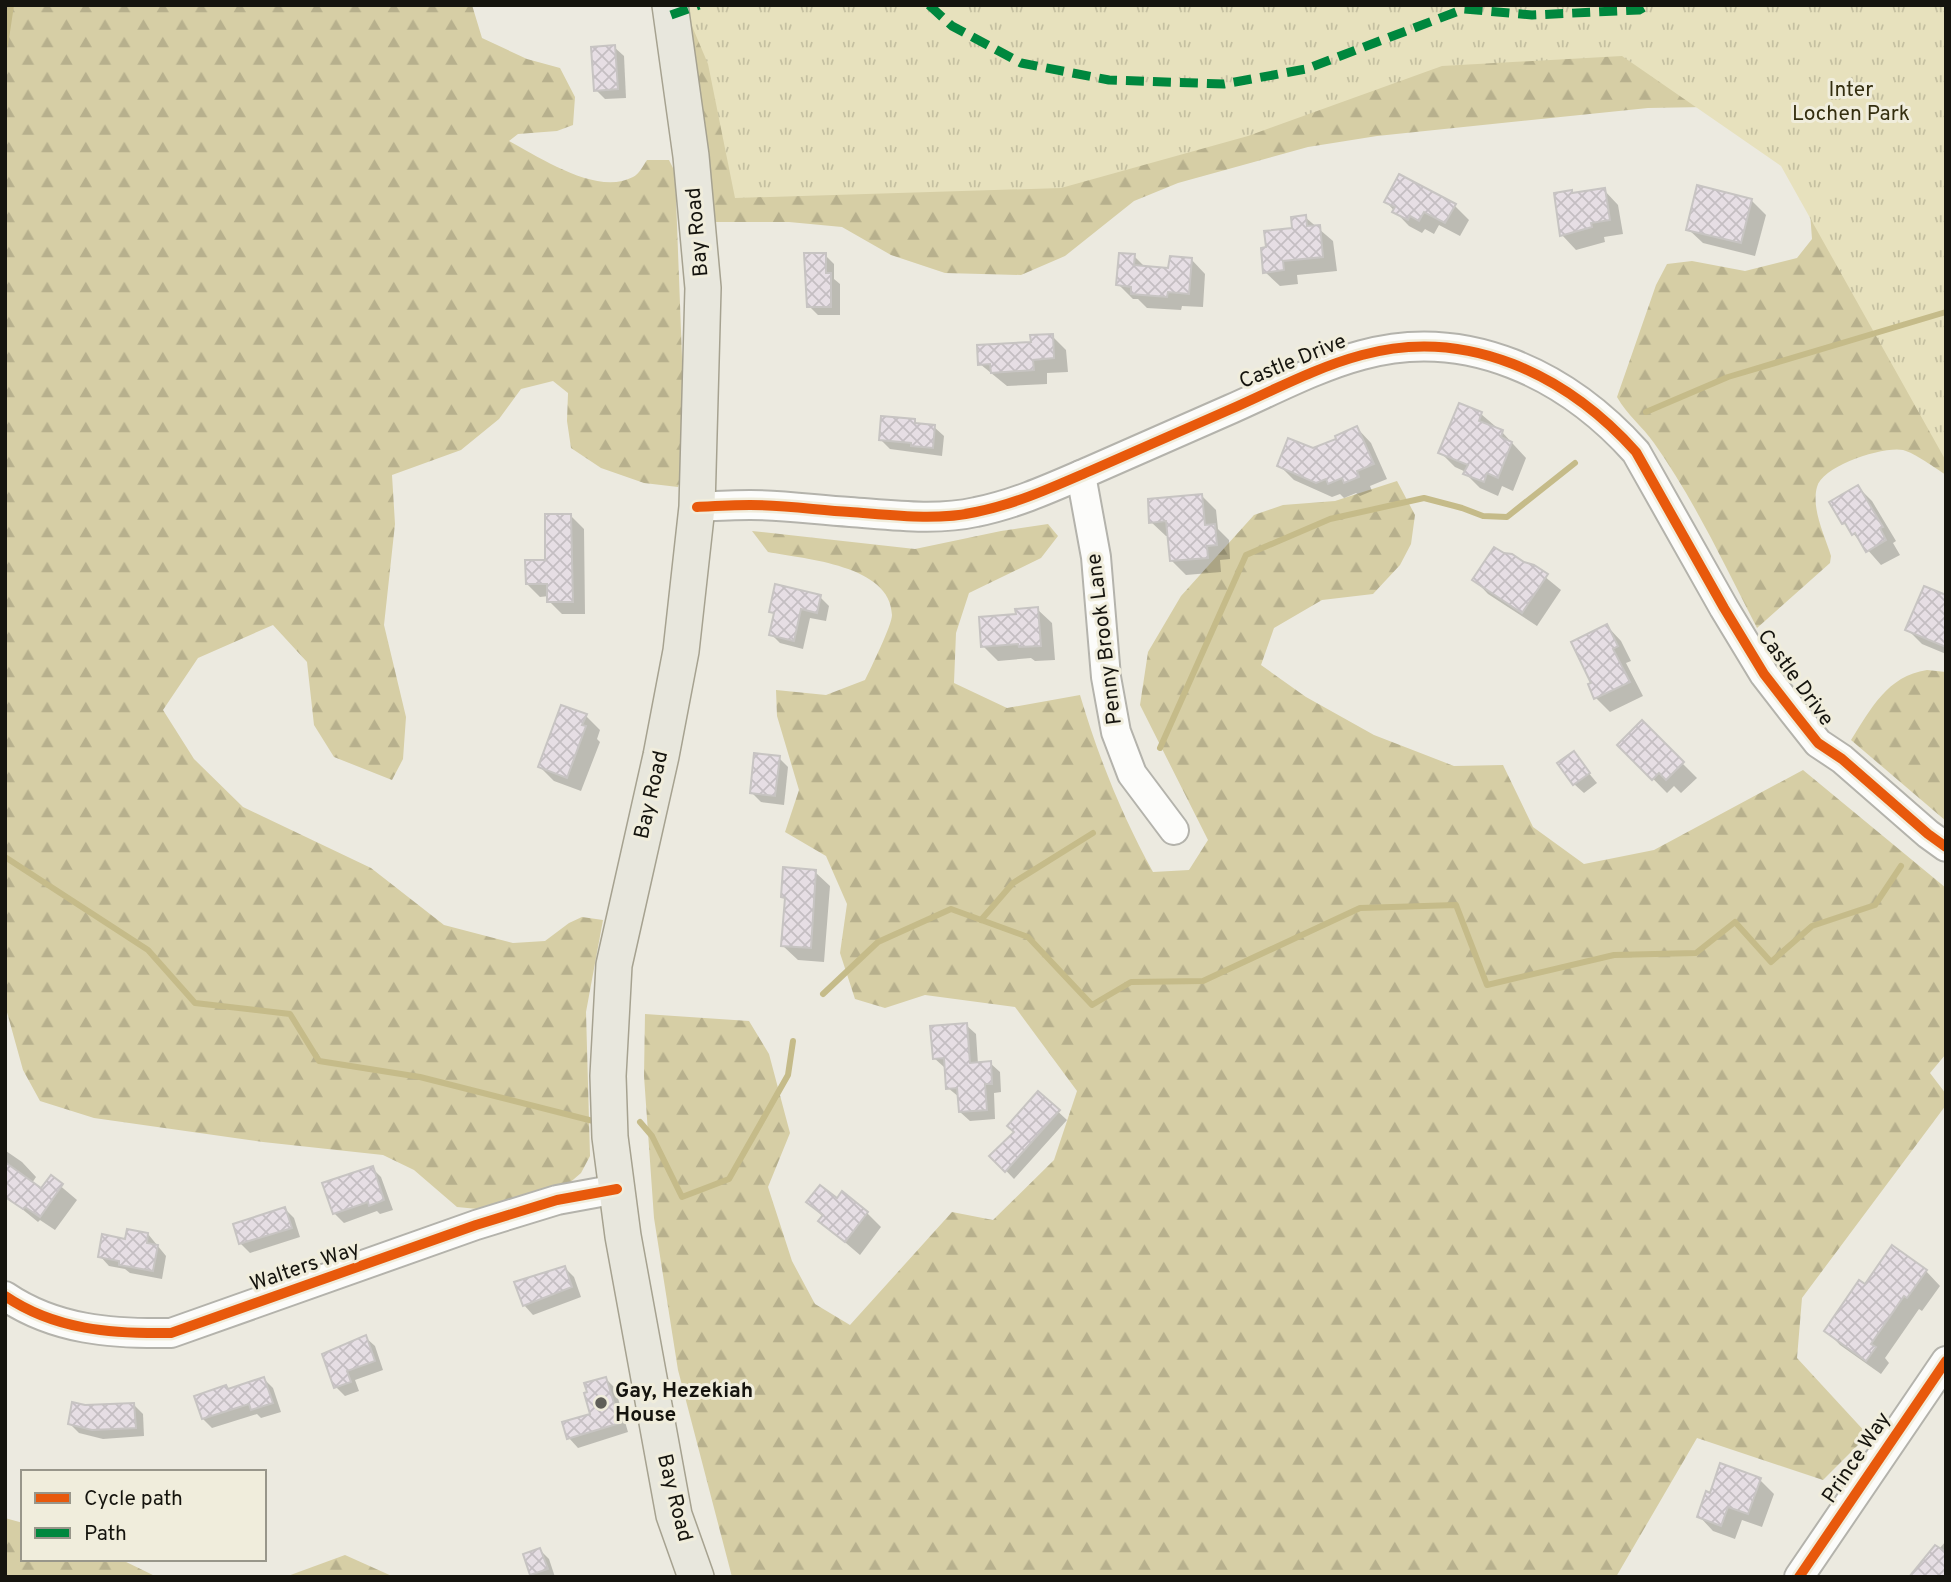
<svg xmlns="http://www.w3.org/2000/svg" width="1951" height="1582" viewBox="0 0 1951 1582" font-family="Overpass,sans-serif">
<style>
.forest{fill:url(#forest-firs)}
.park{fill:url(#park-tufts)}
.shadow{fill:#0003}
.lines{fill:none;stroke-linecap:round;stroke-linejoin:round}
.stream{stroke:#c5bb89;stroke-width:6}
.building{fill:url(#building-cross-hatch);stroke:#c7c4c2;stroke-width:2}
.minor-casing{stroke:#b4b3ac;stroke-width:32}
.major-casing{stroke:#a6a290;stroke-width:38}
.minor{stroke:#fcfcfa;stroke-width:28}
.major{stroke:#e8e7dd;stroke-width:35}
.quiet{stroke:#00873e;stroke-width:9;stroke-dasharray:18 9;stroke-linecap:butt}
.cycleway-casing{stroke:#f0eddc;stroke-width:15}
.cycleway{stroke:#e8590c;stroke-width:10}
.poi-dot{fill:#605f58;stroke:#f0eddc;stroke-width:2.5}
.labels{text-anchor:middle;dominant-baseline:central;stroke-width:6;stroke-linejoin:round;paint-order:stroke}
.park-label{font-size:21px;fill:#342e0f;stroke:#f0eddc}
.street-label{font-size:21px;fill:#15140e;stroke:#f0eddc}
.poi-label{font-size:21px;font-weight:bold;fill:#15140e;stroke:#f0eddc;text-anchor:start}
</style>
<defs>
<pattern id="forest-firs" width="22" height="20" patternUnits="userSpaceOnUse" patternTransform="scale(1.75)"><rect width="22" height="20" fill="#d6cea5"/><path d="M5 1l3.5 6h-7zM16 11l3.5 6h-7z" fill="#b7b08d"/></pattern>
<pattern id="park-tufts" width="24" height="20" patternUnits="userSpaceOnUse" patternTransform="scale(1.75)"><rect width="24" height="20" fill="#e7e1bd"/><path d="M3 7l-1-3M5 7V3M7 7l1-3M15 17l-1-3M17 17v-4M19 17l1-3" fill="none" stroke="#c5c0a1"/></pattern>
<pattern id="building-cross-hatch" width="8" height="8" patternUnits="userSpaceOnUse" patternTransform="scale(1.75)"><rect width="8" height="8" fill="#e6dee4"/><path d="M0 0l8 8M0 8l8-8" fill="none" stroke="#c4bec2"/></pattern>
</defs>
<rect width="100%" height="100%" fill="#eceae0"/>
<g class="forest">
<path d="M5,5h467l10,33 45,21 33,9 15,29 -2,28 -16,6 -39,3 -9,7c32,17 88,55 124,36 6,-3 10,-11 14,-17h22l6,12 11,291 -8,24 -34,-4 -43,-15 -30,-20 -4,-27 1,-28 -15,-12 -32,8 -22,30 -38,31 -69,25 3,49 -11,101 22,92 -3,42 -11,21 -58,-23 -20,-32 -7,-63 -34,-37 -75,33 -35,52 31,49 49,48 128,61 73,57 69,18 32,-2 24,-18 13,-6 21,3 -17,92 4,144 -9,17 -14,12 -79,25 -31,-3 -43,-37 -31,-15 -120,-13 -169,-24 -54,-17 -17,-31 -18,-65z"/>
<path d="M686,5h1260v470c-11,-7 -31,-22 -43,-25 -20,-4 -81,16 -86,37 -6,22 8,49 14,69l-1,7 -73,65c-32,-62 -62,-127 -103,-185 -11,-16 -27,-28 -37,-46l39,-112 11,-21 25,-3 53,10 52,-13 15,-19 -3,-40 -14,-29 -90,-63 -57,1 -271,28 -69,11 -130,36 -44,18 -69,55 -44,19 -76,-2 -54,-18 -49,-28 -53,-5h-74z"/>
<path d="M1397,481l18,34 -4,29 -11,21 -27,29 -51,6 -48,28 -13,37 45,32 68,38 80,31 49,-1 30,62 51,37 70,-14 149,-80 143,118v166l-16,19 16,21v11l-144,193 -5,60 71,77 -45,45 -126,-42 -81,139h-884l-54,-207 -24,-152 -10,-142 1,-62 104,7 20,33 21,79 -22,54 24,74 23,43 35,21 102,-113 41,8 61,-60 23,-69 -62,-84 -90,-12 -40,13 -30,-9 -15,-46 7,-49 -21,-48 -41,-24 14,-42 -22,-74 -1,-26 50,5 39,-15c6,-12 27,-55 27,-65 -1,-50 -87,-56 -124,-63l-16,-21 163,18 86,-18 47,-7 10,12 -17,22 -72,35 -13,40 -2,50 53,25 73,-13c18,61 42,121 73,177l36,-2 19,-30 -68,-135 8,-53 33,-56 73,-81 29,-10 52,-4z"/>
<path d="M1927,670l19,2v149l-95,-81c20,-31 36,-64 76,-70z"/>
<path d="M5,1518l18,5v36h97l37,18h-152z"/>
<path d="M345,1555l49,22h-109z"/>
</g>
<path class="park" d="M689,5h1257v456l-165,-295 -159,-110 -180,10 -194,70 -187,52 -326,10 -27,-134 -19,-45z"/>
<g class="shadow">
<path d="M614,47l10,9 2,42 -21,1 -9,-9z"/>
<path d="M1604,190l14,15 5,29 -19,3 1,5 -29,8 -14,-15 9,-43 3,3z"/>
<path d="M1751,200l15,15 -11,41 -52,-13 -15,-14z"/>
<path d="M1386,202l68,3 15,15 -9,16 -21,-11 -5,9 -9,-5 -3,4 -13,-7z"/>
<path d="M1305,217l28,24 4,30 -40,4 1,9 -18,2 -15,-14 29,-42z"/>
<path d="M825,255l9,9v15l6,5v31h-22l-9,-9z"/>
<path d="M1134,256l12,12 24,2 21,-11 14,15 -2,33 -21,-1 -1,4 -34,-2 -9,-9h-5l-15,-15z"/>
<path d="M1052,336l14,14 2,22 -21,1v11l-40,2 -27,-22z"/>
<path d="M1481,414l21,18 24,26 -13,33 -11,-5 -4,10 -18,-8 -14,-14v-2l-11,-5 -14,-14z"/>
<path d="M914,420l6,6 14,1 10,9 -2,20 -52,-7 -9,-9z"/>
<path d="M1357,428l14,15 16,36 -17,7 2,5 -12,5 -4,-3 -12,5 -4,-4 -8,3 -38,-17 -15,-15 59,-25z"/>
<path d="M1858,487l14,14 24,40 -3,2 7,12 -19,10 -37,-42z"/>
<path d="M1202,496l14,14 2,19 11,11 1,19 -10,1 1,12 -35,3 -15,-15 -2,-24h-3l-15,-14z"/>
<path d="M571,516l13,13 1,85h-23l-13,-13v-5l-9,1 -13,-13 20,-23z"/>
<path d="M1533,567l28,23 -24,36 -49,-32 -14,-15z"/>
<path d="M820,597l9,9 -3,15 -16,-3 -7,31 -23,-6 -9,-9 4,-18 -4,-5z"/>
<path d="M1946,597v57l-24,-10 -15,-15z"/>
<path d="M1037,609l15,14 3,37 -20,1 -4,-3 -33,3 -15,-15 34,-31z"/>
<path d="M1607,626l14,15 10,20 -5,2 17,33 -33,16 -14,-14 -3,-14z"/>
<path d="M586,716l14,14 -3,9 3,3 -19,49 -27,-10 -14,-14z"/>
<path d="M1642,723l55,55 -16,15 -7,-7 -7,7 -47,-48z"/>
<path d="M1573,754l24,29 -13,10 -10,-9z"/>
<path d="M779,758l9,9 -4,38 -23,-3 -9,-9z"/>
<path d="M815,872l15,14 -6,76 -26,-2 -15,-14 3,-46 -3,-3z"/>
<path d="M966,1025l10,9 2,30 12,-1 10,9 1,20 -7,1 1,26 -25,2 -10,-9 -1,-15 -11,-9 -2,-21h-2l-10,-9z"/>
<path d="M1038,1093l29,27 -53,59 -22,-23 24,-23z"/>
<path d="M6,1151l16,11 14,15 -4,6 10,7 9,-12 26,22 -22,30 -15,-10 -2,2 -33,-27z"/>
<path d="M372,1168l9,9 12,33 -13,4 -3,-3 -33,12 -10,-10z"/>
<path d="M837,1200l30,13 14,14 -21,28 -40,-34 3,-4 -14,-15z"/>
<path d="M285,1209l9,9 6,19 -50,16 -10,-10z"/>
<path d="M148,1234l18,22 -4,23 -32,-6 -5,-4 -16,-3 -9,-10 27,-15z"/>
<path d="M565,1268l9,9 7,20 -48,18 -9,-10z"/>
<path d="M1926,1271l14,15 -18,25 -3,-2 -34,49 4,5 -8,11 -41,-29 -14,-15 39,-43z"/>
<path d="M365,1337l10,9 8,24 -28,10 4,11 -14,5 -9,-9z"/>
<path d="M264,1379l9,9 8,24 -20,6 -4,-4 -45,14 -9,-9 26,-29z"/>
<path d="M606,1379l9,9 13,44 -50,16 -9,-10 23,-23z"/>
<path d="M133,1404l10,10 1,22 -41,3 -24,-6 -9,-9 15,-17z"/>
<path d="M1760,1480l14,14 -12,33 -20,-7 -7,19 -22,-8 -14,-15 12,-21z"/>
<path d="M1946,1541v36l-7,-28z"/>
<path d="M540,1550l9,9 6,18h-25l2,-1 -7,-21z"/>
</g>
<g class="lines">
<g class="stream">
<path d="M5,45l6,-40"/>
<path d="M1646,412l82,-35 218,-65"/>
<path d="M1160,748l86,-193 84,-36 94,-21 38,10 21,8 24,1 68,-54"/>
<path d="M5,857l143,93 47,53 95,11 29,47 101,16 177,45"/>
<path d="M981,920l32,-37 80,-50"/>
<path d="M823,994l55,-52 73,-33 77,28 64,68 39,-23 72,-1 157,-73 96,-3 31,80 127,-30 82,-2 39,-31 36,40 41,-36 63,-21 26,-39"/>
<path d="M640,1122l12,14 30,61 47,-18 59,-104 5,-34"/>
</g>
</g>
<g class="building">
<path d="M615,45l3,44 -24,2 -3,-44z"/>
<path d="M1399,174l57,30 -11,19 -21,-11 -5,9 -9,-5 -2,4 -16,-8 3,-5 -11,-5z"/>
<path d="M1697,185l55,14 -11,44 -55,-13z"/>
<path d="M1605,188l5,32 -19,3 1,4 -32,9 -6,-43 18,-3v3z"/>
<path d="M1306,215l1,11 13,-1 3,32 -40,4 1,9 -21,3 -2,-25 5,-1 -2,-16 28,-3 -1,-11z"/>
<path d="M804,253h22v20h5v34h-24z"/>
<path d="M1119,253l16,1 -1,11 34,3 2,-12 22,2 -3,36 -21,-2 -1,5 -36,-3v-7l-15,-2z"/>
<path d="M1053,334l1,24 -21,2 1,10 -43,3 -1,-9 -12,1 -1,-20 54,-3 -1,-7z"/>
<path d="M1459,403l23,9 -3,9 24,9 -2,7 11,5 -14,36 -11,-5 -3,9 -21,-8 5,-9 -30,-12z"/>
<path d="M881,416l34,3v4l20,2 -2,23 -22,-2v-3l-32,-3z"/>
<path d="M1357,426l17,38 -17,7 2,6 -15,6 -2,-5 -14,6 -2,-5 -10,4 -39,-17 11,-28 25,10 23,-9 -1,-3z"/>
<path d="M1858,485l25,42 -3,1 6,12 -20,12 -11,-19 -3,2 -7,-12 -3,1 -13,-22z"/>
<path d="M1202,494l3,31 10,-1 2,21 -10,1 1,12 -38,3 -4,-40 -17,2 -1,-24z"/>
<path d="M545,514h26l2,88h-26v-18h-21l-1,-24h20z"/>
<path d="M1494,547l10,6 8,1 12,8 10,3 14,9 -26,39 -50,-33z"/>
<path d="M775,584l46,11 -4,18 -16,-4 -7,32 -25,-6 5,-22 -5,-1z"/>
<path d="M1924,586l22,9v52l-41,-17z"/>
<path d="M1038,607l3,39 -22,1 -1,-3 -37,3 -2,-30 37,-3 -1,-5z"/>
<path d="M1607,624l11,22 -5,3 17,33 -36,17 -6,-15 3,-1 -20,-41z"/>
<path d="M561,705l26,9 -5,11 4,1 -19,52 -29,-11z"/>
<path d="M1642,720l42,42 -18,18 -7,-7 -7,7 -35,-35z"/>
<path d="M1574,751l16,22 -17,12 -16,-22z"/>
<path d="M754,753l26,3 -5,40 -25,-3z"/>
<path d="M783,867l33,3 -5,78 -30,-2 4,-48 -4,-1z"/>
<path d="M967,1023l3,40 21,-2 1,23h-7l2,26 -28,2 -2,-24 -11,1 -2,-31 -11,1 -3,-33z"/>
<path d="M1038,1091l22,19 -55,62 -16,-16 25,-24 -7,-6z"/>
<path d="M5,1162l36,26 10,-13 12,9 -23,33 -15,-10 -2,2 -18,-12z"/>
<path d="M373,1166l11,34 -15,6 -1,-4 -35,12 -11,-31z"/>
<path d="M820,1185l17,13 5,-7 26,21 -23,30 -27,-21 5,-6 -17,-13z"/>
<path d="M285,1207l7,21 -53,16 -6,-20z"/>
<path d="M127,1229l21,4 -1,10 11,2 -5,26 -34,-6v-4l-21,-4 4,-23 23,5z"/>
<path d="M1892,1245l35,25 -20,28 -3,-2 -33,48 5,3 -10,14 -42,-30 35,-51 6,4z"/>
<path d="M565,1266l7,21 -49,19 -9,-24z"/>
<path d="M366,1335l9,26 -28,10 4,11 -17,6 -12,-34z"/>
<path d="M264,1377l9,26 -22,7 -2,-6 -47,15 -8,-23 32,-11 2,4z"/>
<path d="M606,1377l14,46 -53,16 -5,-17 28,-8 -6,-21 3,-1 -3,-9z"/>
<path d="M72,1402l13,3 49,-2 2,25 -44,2 -24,-6z"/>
<path d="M1720,1463l41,15 -13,36 -20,-7 -7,19 -24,-9 9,-26 4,2z"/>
<path d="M1935,1545l11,7v25h-37z"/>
<path d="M540,1548l8,21 -18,6 -7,-21z"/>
</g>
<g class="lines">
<g class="minor-casing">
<g id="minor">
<path d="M1081,475l15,82 10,120 10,55 16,42 42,56"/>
<path d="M697,507c18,-1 35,-2 53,-2 33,0 67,5 100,7 41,3 86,9 126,0 40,-8 77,-25 114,-41 47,-21 94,-41 141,-62 43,-19 86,-42 131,-54 105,-29 205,20 274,97l88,156 40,66 31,40 23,29 24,16 86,75 18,13"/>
<path d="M5,1296c50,34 107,38 166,37l305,-108 81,-25 60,-11"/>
<path d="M1799,1577l147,-216"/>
</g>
</g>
<g class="major-casing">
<path id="major" d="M670,5l21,151 12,132 -6,219 -16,144 -20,105 -47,209 -6,111 2,61 13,99 51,279 22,62"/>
</g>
<use href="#minor" class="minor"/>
<use href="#major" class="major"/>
<g class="quiet">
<path d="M929,5l23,21 69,37 88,17 115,4 82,-15 158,-60 68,6 107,-5 9,-5"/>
<path d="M671,15l28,-10"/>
</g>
<g class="cycleway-casing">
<g id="cycleway">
<path d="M697,507c18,-1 35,-2 53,-2 33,0 67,5 100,7 41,3 86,9 126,0 40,-8 77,-25 114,-41 47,-21 94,-41 141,-62 43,-19 86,-42 131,-54 105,-29 205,20 274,97l88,156 40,66 31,40 23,29 24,16 86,75 18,13"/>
<path d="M5,1296c50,34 107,38 166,37l305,-108 81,-25 60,-11"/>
<path d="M1799,1577l147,-216"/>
</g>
</g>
<use href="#cycleway" class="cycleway"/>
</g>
<circle class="poi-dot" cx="601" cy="1403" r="7"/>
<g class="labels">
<g class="park-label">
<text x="1851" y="90">Inter<tspan x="1851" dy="24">Lochen Park</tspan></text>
</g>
<g class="street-label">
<text transform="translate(698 232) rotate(-95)">Bay Road</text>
<text transform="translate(1293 362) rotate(-22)">Castle Drive</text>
<text transform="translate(1105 639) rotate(-97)">Penny Brook Lane</text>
<text transform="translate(1795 678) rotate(54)">Castle Drive</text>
<text transform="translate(652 795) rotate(-77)">Bay Road</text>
<text transform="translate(305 1267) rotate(-19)">Walters Way</text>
<text transform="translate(1857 1458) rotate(-56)">Prince Way</text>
<text transform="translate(674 1498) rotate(76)">Bay Road</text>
</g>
<g class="poi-label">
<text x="615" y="1391">Gay, Hezekiah<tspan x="615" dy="24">House</tspan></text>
</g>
</g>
<rect width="1951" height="1582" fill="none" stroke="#15140e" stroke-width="14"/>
<rect x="21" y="1470" width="245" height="91" fill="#f0eddc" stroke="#98968a" stroke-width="2"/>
<rect x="35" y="1493" width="35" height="10" fill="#e8590c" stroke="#98968a" stroke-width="2"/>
<text x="84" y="1505" font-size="21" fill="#15140e">Cycle path</text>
<rect x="35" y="1528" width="35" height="10" fill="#00873e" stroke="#98968a" stroke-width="2"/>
<text x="84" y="1540" font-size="21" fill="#15140e">Path</text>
</svg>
